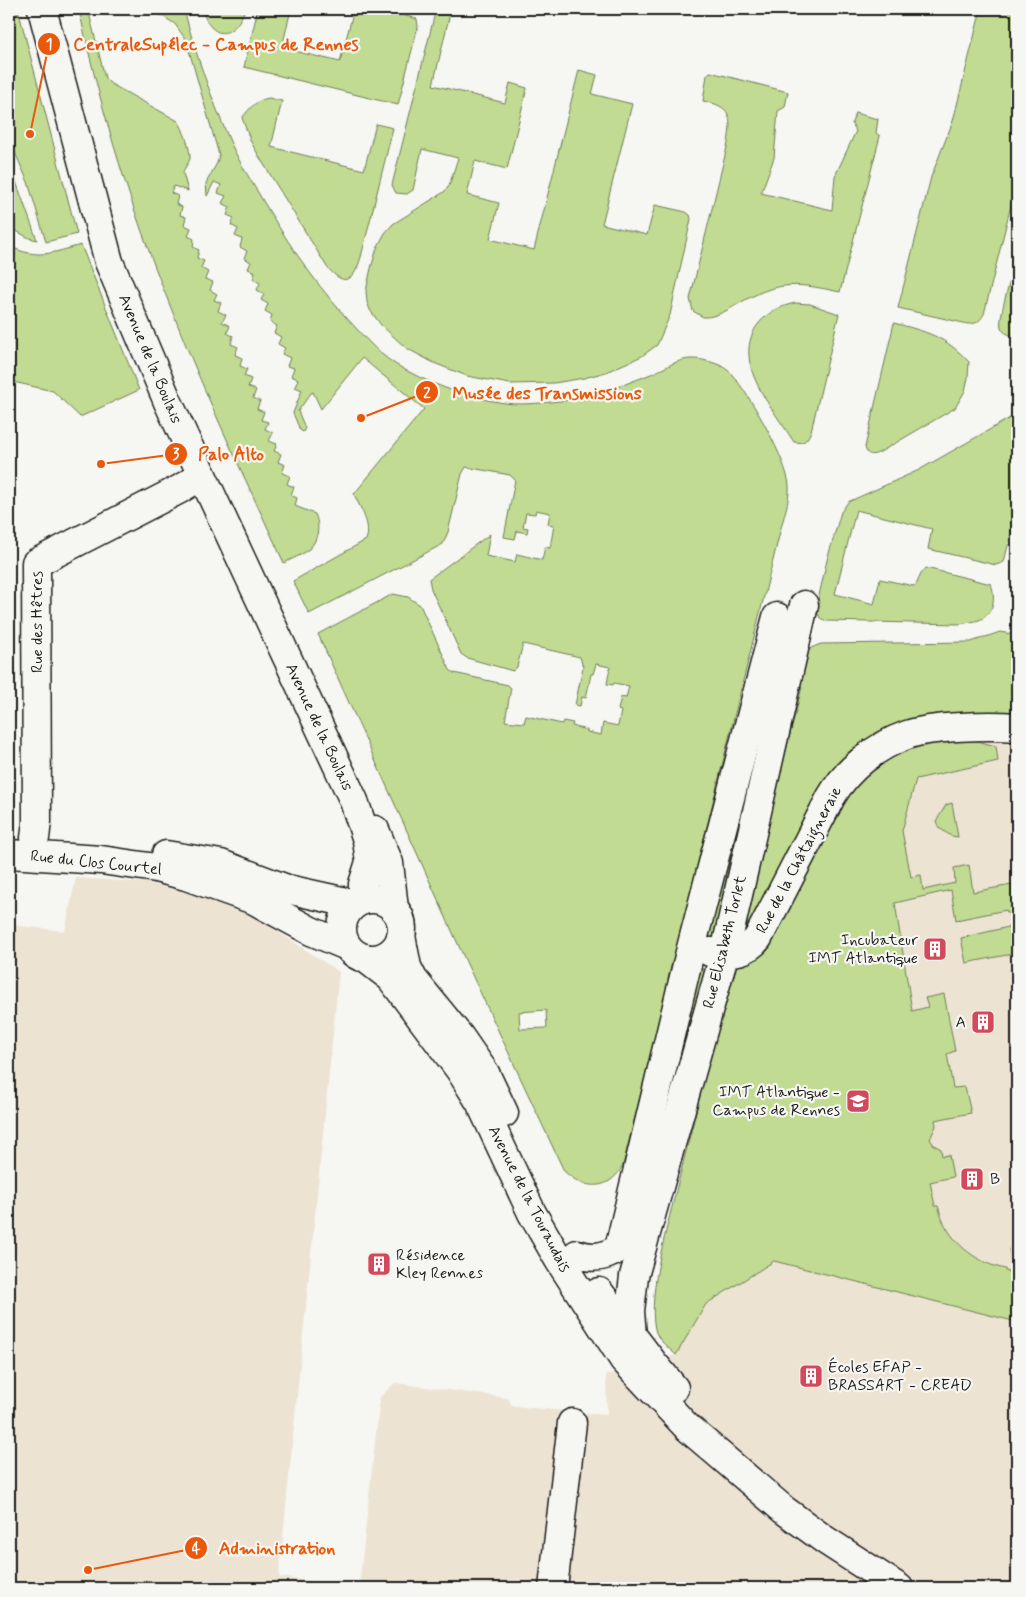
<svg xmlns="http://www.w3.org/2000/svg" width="1026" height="1597" viewBox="0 0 1026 1597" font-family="Mynerve,sans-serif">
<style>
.built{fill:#ece3d2}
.green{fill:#c1db92;stroke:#6e7c57;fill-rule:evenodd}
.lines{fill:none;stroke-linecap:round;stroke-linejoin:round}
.minor-casing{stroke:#1c1c1c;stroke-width:31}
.major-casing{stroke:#1c1c1c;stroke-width:31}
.minor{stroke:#f6f6f2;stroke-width:28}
.major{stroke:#f6f6f2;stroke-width:28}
.labels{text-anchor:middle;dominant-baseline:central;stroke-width:4.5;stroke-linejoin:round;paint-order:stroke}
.street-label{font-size:16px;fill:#1c1c1c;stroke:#f6f6f2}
.poi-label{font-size:16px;fill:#1c1c1c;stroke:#f6f6f2;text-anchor:end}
.leader{fill:none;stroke:#e8590c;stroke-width:2}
.callout-dot{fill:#e8590c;stroke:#f6f6f2;stroke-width:2}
.mark-label{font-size:15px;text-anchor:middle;font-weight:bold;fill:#fff}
.callout-label{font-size:18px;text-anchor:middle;font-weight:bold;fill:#e8590c;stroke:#f6f6f2;stroke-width:4.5;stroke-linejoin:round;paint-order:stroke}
</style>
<rect width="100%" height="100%" fill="#f6f6f2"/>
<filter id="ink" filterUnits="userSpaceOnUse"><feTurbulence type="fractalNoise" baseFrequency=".02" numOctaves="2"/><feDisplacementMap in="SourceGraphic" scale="10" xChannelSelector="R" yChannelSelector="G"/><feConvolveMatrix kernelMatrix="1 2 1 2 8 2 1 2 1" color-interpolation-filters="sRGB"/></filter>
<g filter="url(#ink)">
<path class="built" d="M1017,660v928h-1008v-668l2,5 54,6 11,-53 74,5 66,18 35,13 88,58 -60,605 80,10 21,-190 15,-14 113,15 4,8 95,9 -1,-40 70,-20 -12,-11 -9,-13 -2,-20 2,-24 11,-54 136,-546z"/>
<g class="green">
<path d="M9,9h9l59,225 -31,8 -18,-60 -19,-43z"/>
<path d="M79,9h9l17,69 6,6 67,37c5,6 13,30 12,38 -2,5 -6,9 -7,14l5,18 -14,-5 -3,7 7,3 -2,8 6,3 -2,8 6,2 -2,8 7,3 -3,8 6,3 -1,8 6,3 -2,8 7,3 -3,7 7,4 -3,7 8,3 -3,8 7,4 -3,6 7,3 -3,8 8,4 -4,7 8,4 -3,7 6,3 -2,8 7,3 -3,8 7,3 -2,8 7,3 -3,7 7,3 -3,8 8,3 -3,8 7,3 -3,8 7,3 -3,8 7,2 -3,7 8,4 -4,8 8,3 -3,7 7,3 -3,8 7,3 -3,8 8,3 -3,8 7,3 -3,8 6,3 -2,8 20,8c5,11 4,25 -6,35 -6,6 -18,10 -25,14 -38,-83 -78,-165 -111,-250 -40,-98 -72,-200 -94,-304z"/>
<path d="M151,9h33c11,44 27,88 45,130 8,19 19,37 30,55 25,43 52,84 85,121 16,17 31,36 51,49 31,19 68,32 103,38 20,4 42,1 62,-1 30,-3 58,-14 86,-25 27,-10 35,-24 68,-13 7,2 15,7 19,13 17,19 55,86 56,110 1,15 -6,32 -9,46l-157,633c-13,27 -40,25 -59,6l-97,-207 -149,-330 75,-40 15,3 12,8 30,65 4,3 54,12 3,3 -6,33 19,2 2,-7 36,8 1,-3 10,2 -1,3 15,4v2l14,3 2,-12 15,3 3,-15 -3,-1 3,-13 5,1 3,-12 -15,-3 -1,2 -6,-1 3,-17 -14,-3 -3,10h-2l-5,24 -4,-1 -2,9 -5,-1 8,-38 -3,-10 -57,-13 -6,23 -4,4 -46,-13 -6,-4 -30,-65 -2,-10 61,-45 -4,22 29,6 2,-8 25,6 3,-13 5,1 4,-23 -6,-1 2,-11 -14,-3 -1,4 -9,-1 -3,14 5,1 -1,5 -10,-2 -2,8 -11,-2 11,-57 -5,-5 -44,-8 -4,7 -14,58 -5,12 -134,70 -16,-33 73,-41c6,-15 -6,-32 -12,-46l70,-85 -62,-51 -41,51 -8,-17 -2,1 -13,18 7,17 -2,4 -3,-2 -7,-17 9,-23 -7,-3 3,-8 -7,-3 3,-8 -7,-2 3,-8 -8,-4 3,-6 -7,-4 3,-7 -7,-4 3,-7 -7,-4 2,-7 -7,-4 3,-7 -7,-4 3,-6 -7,-4 3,-7 -7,-4 2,-7 -7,-3 3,-7 -7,-4 3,-7 -7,-4 2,-8 -7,-3 3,-7 -7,-4 3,-7 -7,-3 3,-8 -8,-4 4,-7 -8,-3 3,-8 -7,-3 -7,14 -1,-13 11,-20 2,-8 -33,-115 -11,-16zM546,1010l1,18 -27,1 -1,-17z"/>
<path d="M202,9h43c-11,31 -34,32 -43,0z"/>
<path d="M258,9h33l-9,39 58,14 14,-53h27l36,10 1,7 -20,79 -154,-38z"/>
<path d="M436,9h15l-18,76 72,18 5,-20 17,5 -20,81 -32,-8 -8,34 32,8 -9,36 44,11 45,-180 18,5 -5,19 40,10 -30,120 45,11 8,-30 31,7 4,3 1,4 -21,96 -13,30 -15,11 -36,16 -22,6 -30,5 -44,1 -43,-8 -33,-13 -28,-15 -25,-23 -11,-15 -3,-8 -1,-11 5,-23 6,-20 8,-15 8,-9 51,-32 5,-6 9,-28 -36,-9 -9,41 -6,4 -11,-1 -4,-8z"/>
<path d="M981,9h36v172l-33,133c-4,7 -7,10 -16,10l-70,-16 33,-131 22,-56z"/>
<path d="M710,72l78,20 -3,15 -7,4 -4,47 -13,35 71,17 3,-34 21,-45 -4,-8 3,-10 23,6 -2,14 4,3 -40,156c-33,-7 -56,-12 -87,4 -16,7 -33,22 -50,21l-10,-6 -3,-12 38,-156c4,-26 4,-37 -25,-42l4,-26z"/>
<path d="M269,98l13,3 -11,46 93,23 12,-46 17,4 -32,129c-7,24 -16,31 -34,10l-67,-109 -9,-16 -9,-24c8,-10 14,-18 27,-20z"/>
<path d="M9,162l28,78 -8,-2 -20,-11z"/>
<path d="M81,245l58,145 -59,27 -27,-26 -44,-10v-135c29,14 42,7 72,-1z"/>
<path d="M1017,260v77c-6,-2 -14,-3 -16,-10 -3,-9 12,-58 16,-67z"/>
<path d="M795,303l15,1 29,10 -28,117c-4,9 -6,13 -17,11l-4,-6c-19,-30 -57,-72 -34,-109 10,-14 22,-20 39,-24z"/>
<path d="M894,323c33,9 51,13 75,39l-1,16 -3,13 -10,17 -73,43c-7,4 -15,7 -17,-4z"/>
<path d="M1017,414v95l-13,53 -8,3 -68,-16 4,-20 -76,-19 -21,84 39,10 6,-25 34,7 2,-1 5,-11 5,-6 65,16c5,13 3,30 -12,36 -6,2 -14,3 -20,4l-133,-3 -6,-3 -4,-9 11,-49 14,-48 7,-10 71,-32z"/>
<path d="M1000,632l17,3 -4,16 4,1v66l-124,9 -41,23 -29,34 -77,153 -8,4 64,-254 -9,-2c5,-20 6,-34 28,-41l150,-2z"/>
<path d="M766,698l6,1 -60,243 -6,-1z"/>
<path d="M973,740l23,6 2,15 -82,18 -14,52 9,46 10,-2 2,15 32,-7 -1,-15 15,-3 4,27 44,-8v31l-7,2 -4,-7 -50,10 -5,-30 -56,13 17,108 16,-4 -3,-9 19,-4 11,57 -8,3 6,34 12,-1 6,26 -36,7 1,6 -6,13 4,6 7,4 1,7 7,-1 4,22 -23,5 5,24h3c2,5 3,11 5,15 12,25 35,42 62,48v2l8,2 -4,-24 8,-2v75l-243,-61 -68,43 -30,51c-7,-7 -19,-15 -21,-26 -8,-37 14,-108 23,-146 18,-71 36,-143 54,-215l20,-10 108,-186 28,-17 33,-11z"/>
<path d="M952,803l6,34 -7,-1 -12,-8 -2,-8 9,-15z"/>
<path d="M1017,925v28l-51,10 -5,-25z"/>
<path d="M700,968l5,1 -68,268 -4,-1z"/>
</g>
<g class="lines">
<g class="minor-casing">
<g id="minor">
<path d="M42,9l67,253 59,140 186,399 13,39 3,22 -7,22v16"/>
<path d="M375,830l14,33 5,46"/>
<path d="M35,838l2,-17 -1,-258 144,-74 22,-14"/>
<path d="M710,952c19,0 35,3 48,-14l73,-141c16,-28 45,-51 76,-62 25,-9 83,-10 110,-8"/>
<path d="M577,1254c15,5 28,4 42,-6l71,-296 87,-335"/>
<path d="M632,1336l-2,-25 4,-35 91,-324 79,-347"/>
<path d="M553,1588l19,-165"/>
</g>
</g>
<g class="major-casing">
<g id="major">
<path d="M9,854l92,6 55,8 30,8 68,24 57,31 36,15"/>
<path d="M166,855l55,9 66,25 68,15"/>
<circle cx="372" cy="929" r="30"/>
<path d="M401,936l6,31 6,12 47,58 25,36 19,40"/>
<path d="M365,958l26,20 69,92 20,32 52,111 27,47 65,100 63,67 97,83 41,30 74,48"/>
<path d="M599,1292l55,72 20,24"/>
</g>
</g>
<use href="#minor" class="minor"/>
<use href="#major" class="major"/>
</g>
</g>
<defs>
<g id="building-square" transform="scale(1.25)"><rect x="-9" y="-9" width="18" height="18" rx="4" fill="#d1495b" stroke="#f6f6f2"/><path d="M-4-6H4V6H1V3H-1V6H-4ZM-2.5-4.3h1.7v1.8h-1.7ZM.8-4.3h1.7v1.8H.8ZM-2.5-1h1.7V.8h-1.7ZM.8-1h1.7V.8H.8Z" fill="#fff"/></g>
<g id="university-square" transform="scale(1.25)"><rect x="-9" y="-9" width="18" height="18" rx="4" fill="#d1495b" stroke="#f6f6f2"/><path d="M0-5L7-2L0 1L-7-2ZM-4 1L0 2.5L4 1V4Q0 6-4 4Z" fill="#fff"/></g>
</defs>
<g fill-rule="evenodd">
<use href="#building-square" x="935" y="949"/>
<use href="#building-square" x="983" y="1022"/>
<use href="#university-square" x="858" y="1101"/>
<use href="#building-square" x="972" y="1179"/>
<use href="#building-square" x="379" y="1264"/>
<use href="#building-square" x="811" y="1376"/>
</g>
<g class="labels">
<g class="street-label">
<text transform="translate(150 359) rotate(67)">Avenue de la Boulais</text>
<text transform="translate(37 622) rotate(-90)">Rue des Hêtres</text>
<text transform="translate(319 727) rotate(65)">Avenue de la Boulais</text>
<text transform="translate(799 860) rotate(-62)">Rue de la Châtaigneraie</text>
<text transform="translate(96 863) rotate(6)">Rue du Clos Courtel</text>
<text transform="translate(725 942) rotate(-76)">Rue Elisabeth Torlet</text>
<text transform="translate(529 1199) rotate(63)">Avenue de la Touraudais</text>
</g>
<g class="poi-label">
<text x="918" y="940">Incubateur<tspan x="918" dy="18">IMT Atlantique</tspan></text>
<text x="966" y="1022">A</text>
<text x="840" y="1092">IMT Atlantique -<tspan x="840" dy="18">Campus de Rennes</tspan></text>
<text x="990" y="1179" text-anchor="start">B</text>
<text x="396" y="1255" text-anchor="start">Résidence<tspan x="396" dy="18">Kley Rennes</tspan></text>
<text x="828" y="1367" text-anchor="start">Écoles EFAP -<tspan x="828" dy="18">BRASSART - CREAD</tspan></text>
</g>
</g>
<path class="leader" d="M30 134L49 44M361 418L427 392M101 464L176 454M88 1570L196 1548"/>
<g class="callout-dot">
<circle cx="30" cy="134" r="5"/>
<circle cx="361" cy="418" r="5"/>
<circle cx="101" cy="464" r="5"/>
<circle cx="88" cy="1570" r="5"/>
<circle cx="49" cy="44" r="12"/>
<circle cx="427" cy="392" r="12"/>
<circle cx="176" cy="454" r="12"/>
<circle cx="196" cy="1548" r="12"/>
</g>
<g class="mark-label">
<text x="49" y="49">1</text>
<text x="427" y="398">2</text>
<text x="176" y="459">3</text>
<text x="196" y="1553">4</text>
</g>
<g class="callout-label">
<text x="216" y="50">CentraleSupélec - Campus de Rennes</text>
<text x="547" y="399">Musée des Transmissions</text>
<text x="231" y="460">Palo Alto</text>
<text x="277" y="1554">Administration</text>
</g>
<rect width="1026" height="1597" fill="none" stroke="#f6f6f2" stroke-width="30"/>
<rect x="15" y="15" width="996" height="1567" fill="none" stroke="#1c1c1c" stroke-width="2" filter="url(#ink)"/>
</svg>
